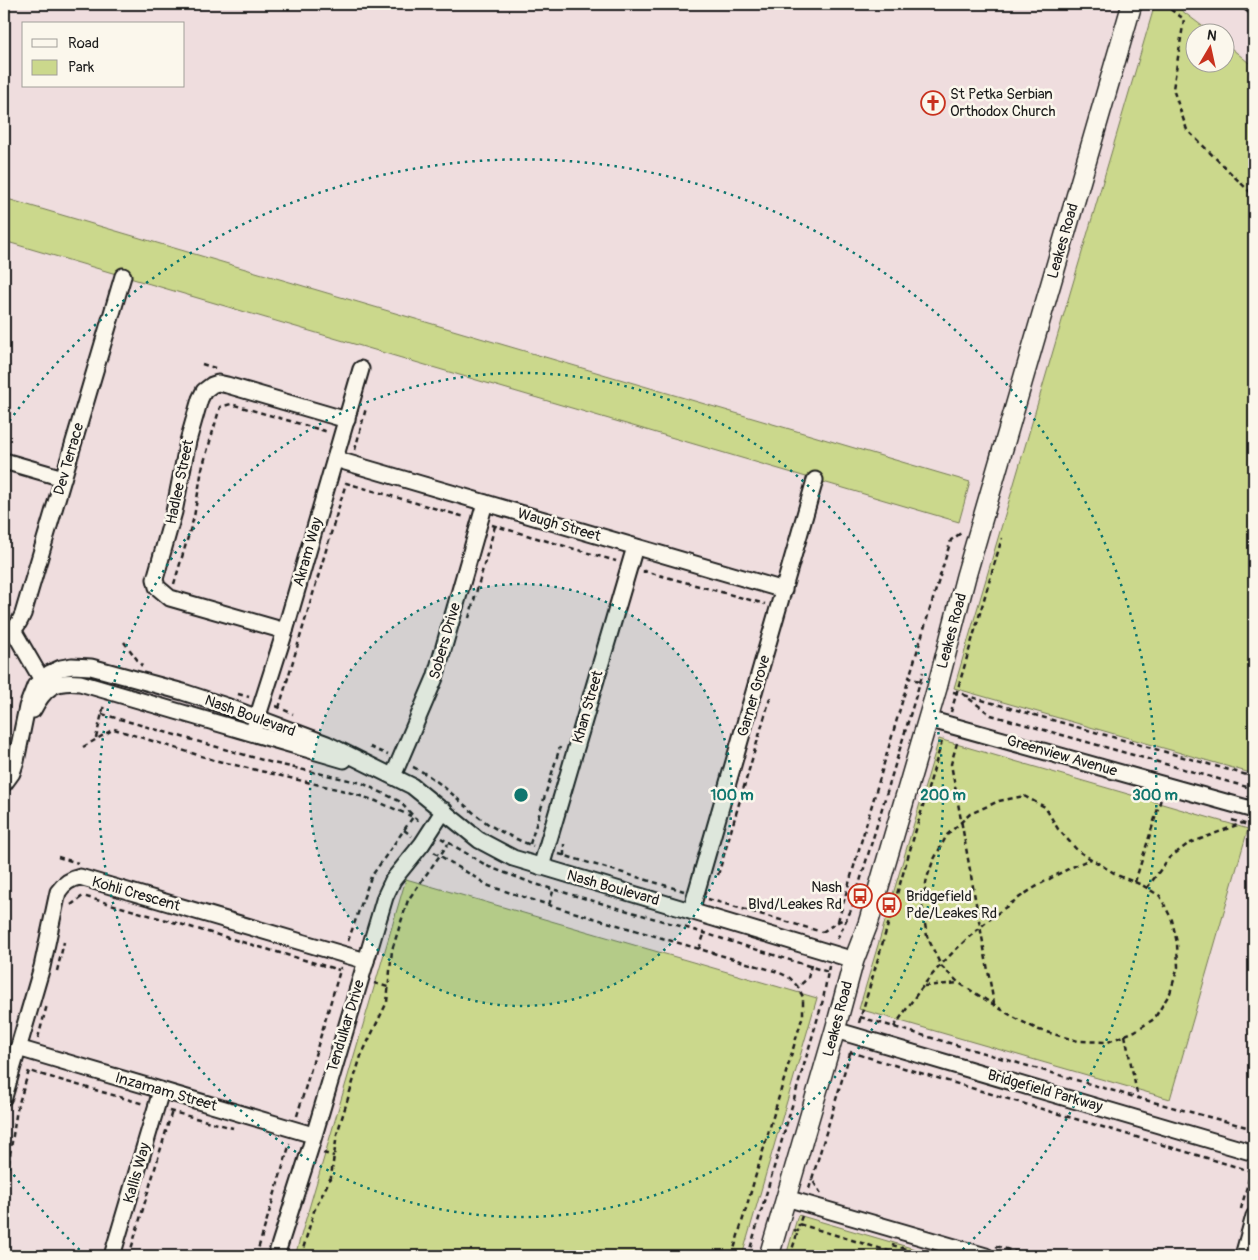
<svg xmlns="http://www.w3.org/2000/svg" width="1258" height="1260" viewBox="0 0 1258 1260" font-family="Pangolin,sans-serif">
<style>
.green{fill:#cbd88c;stroke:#747a54}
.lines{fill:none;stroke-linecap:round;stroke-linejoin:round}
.minor-casing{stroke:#1c1c1c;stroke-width:19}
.tertiary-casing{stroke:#1c1c1c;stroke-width:22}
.path{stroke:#1c1c1c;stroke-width:2.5;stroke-dasharray:5 4;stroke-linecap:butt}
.minor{stroke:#fbf7ec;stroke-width:15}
.tertiary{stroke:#fbf7ec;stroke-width:19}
.rail{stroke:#1c1c1c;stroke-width:4}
.ring{fill:none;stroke:#0f766e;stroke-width:2.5;stroke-dasharray:2.5 5}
.labels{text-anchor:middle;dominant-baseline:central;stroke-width:5;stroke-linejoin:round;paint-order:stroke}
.poi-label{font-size:15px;fill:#1c1c1c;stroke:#fbf7ec;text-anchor:start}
.street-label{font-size:15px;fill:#1c1c1c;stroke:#fbf7ec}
.centre{fill:#0f766e;stroke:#fbf7ec;stroke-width:2.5}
.ring-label{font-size:15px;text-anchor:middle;font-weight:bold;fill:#0f766e;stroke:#fbf7ec;stroke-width:5;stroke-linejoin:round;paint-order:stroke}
</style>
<rect width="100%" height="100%" fill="#efddde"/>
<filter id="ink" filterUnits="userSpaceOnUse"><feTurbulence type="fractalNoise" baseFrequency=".02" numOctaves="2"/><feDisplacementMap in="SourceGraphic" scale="10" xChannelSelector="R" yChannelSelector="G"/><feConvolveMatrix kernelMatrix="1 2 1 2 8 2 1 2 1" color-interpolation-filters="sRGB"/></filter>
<g filter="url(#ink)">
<g class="green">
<path d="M1155,4h18l37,28h-14v30h30v-18l28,23v707l-300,-86z"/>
<path d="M4,198l966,284 -11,40 -955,-281z"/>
<path d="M939,739l309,90 -78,270 -311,-90z"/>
<path d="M406,879l411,119 -75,258h-447z"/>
<path d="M798,1215l141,41h-153z"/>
</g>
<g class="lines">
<g class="minor-casing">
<g id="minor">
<path d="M335,459l449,131"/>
<path d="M4,461l59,17"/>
<path d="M13,630l33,57"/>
<path d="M285,631l-115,-33 -13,-11 -2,-8 19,-67 14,-71 12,-42 4,-8 8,-6 6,-2 9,2 120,35"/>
<path d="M4,632c11,0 15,-9 19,-18l100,-338"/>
<path d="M33,710c12,-23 22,-30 47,-27l264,77"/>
<path d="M928,719l326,91"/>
<path d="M255,725l30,-94 76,-262"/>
<path d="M393,776l42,-98 50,-175"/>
<path d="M4,784l8,-11 4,-12 11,-54 8,-21 15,-13 11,-5 11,-2 19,1 92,25 43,14 101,38 85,42 67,54 34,18 341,102"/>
<path d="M541,867l94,-320"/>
<path d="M691,911l124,-431"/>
<path d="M835,1030l419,123"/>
<path d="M18,1048l295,87"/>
<path d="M4,1097l38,-130 16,-75c6,-9 12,-13 22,-15l286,84"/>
<path d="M786,1198l200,58"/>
<path d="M112,1256l49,-165"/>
<path d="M276,1256l34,-107 75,-252 8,-17 29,-36 22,-34"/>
<path d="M1243,1256l11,-40"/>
</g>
</g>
<g class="tertiary-casing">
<path id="tertiary" d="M769,1256l66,-226 19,-70 14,-36 69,-236 29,-112 166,-572"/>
</g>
<g class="path">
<path d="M1163,4l21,15 -11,70 14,41 67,66"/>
<path d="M202,364l13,4"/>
<path d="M355,450l11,-42"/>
<path d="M492,525l124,36"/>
<path d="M644,573v-2l121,33"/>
<path d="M174,584l20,-67 8,-48 18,-62 11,-3 97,28"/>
<path d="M469,618l26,-92"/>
<path d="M124,642l18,24"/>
<path d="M920,681l-11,-3 42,-138 10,-7"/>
<path d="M920,682l3,-10"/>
<path d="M953,692l10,2 28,21 263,74"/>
<path d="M238,694l11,3"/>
<path d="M964,695l290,82"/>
<path d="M276,706l17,8"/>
<path d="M279,708l67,-225 119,34"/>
<path d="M951,712l51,-174"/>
<path d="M102,714l171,49 89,20 37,18 21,22"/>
<path d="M96,738l8,-33"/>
<path d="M957,743l-6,21 43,240"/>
<path d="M83,747l31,-18 100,31 131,31 31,10 35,15"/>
<path d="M370,747l18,8"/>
<path d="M413,767c29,14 47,36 71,54 15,11 32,18 49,25"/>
<path d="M1024,796l21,11 13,22 20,22 41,25 23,9 18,11 12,24 5,23 1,24 -8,26 -16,26 -19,12 -27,11 -30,-1 -39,-11 -24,-12 -56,-35 -18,-17 -14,-30 -5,-30 5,-28 6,-17 14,-26 23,-21 29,-13z"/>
<path d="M1232,820l22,7"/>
<path d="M404,830l8,6"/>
<path d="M441,838l48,29 46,17 169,49 124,39"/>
<path d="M530,844l30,-97"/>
<path d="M434,852l55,34 60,19 229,67 12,6 8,9 10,-9 3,-13"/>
<path d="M559,854l125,37"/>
<path d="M564,856v-12"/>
<path d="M58,857l20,6"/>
<path d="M718,875l53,-180"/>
<path d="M1135,882l26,-83"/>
<path d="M1147,888l22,-30 19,-14 54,-21"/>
<path d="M708,899l114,33"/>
<path d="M71,905l12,-9 256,74"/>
<path d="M549,905l5,-17"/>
<path d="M838,921l71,-243"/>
<path d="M822,932c9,-5 15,-11 25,-14"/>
<path d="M837,939l15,-31 68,-226 1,1"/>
<path d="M348,941l23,-64 42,-60"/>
<path d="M699,949l6,-17"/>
<path d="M57,971l7,-29"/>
<path d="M374,983l14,4"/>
<path d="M924,986l35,-3"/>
<path d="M860,1017l278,81 116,31"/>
<path d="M859,1023l84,-285"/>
<path d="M894,1027c12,-17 24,-36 38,-52 40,-47 102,-94 159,-116"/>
<path d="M1125,1035l13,63"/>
<path d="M38,1038l9,-33"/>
<path d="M850,1052l404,120"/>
<path d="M169,1111l64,17"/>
<path d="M297,1116l44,-149"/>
<path d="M323,1153l11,3"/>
<path d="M4,1181l4,-13 9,-59 12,-38 115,33"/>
<path d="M809,1189l3,-10"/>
<path d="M821,1194l-9,-15 39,-129"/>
<path d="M1241,1209l10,-38"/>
<path d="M802,1216l-3,8 106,32"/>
<path d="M794,1230l4,1 1,-7"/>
<path d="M892,1245l37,11"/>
<path d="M996,1246l35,10"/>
<path d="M129,1256l43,-145"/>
<path d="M256,1256l34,-113"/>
<path d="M301,1256l13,-45 17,-34 6,-43 24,-78 26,-54 5,-52 16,-50 40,-56"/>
<path d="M732,1256l71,-241v-18l-5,-10"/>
<path d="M748,1256l75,-256 6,-34"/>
<path d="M790,1256l8,-25"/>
</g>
<use href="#minor" class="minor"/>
<use href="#tertiary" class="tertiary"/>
<path class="rail" d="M1239,4l15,12"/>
</g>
</g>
<circle cx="521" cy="795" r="211" fill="#0f766e" fill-opacity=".12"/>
<g class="ring">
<circle cx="521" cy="795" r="211"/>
<circle cx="521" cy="795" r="422"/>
<path d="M85 1255A634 634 0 0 1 5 1163M5 427A634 634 0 1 1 957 1255"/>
</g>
<defs>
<g id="church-ring" transform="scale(1.25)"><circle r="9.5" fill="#fbf7ec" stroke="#c8321e" stroke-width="1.5"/><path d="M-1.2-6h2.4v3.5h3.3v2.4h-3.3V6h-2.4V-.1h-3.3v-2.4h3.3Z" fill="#c8321e"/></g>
<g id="bus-ring" transform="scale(1.25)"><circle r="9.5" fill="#fbf7ec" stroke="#c8321e" stroke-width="1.5"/><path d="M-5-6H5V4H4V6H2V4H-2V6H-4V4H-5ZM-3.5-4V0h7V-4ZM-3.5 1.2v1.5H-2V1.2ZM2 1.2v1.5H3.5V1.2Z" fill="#c8321e"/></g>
</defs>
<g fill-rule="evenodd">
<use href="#church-ring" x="933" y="103"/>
<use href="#bus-ring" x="860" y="896"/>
<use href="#bus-ring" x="889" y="905"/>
</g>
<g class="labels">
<g class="poi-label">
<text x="950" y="94">St Petka Serbian<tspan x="950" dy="17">Orthodox Church</tspan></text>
<text x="842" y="887" text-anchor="end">Nash<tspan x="842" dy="17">Blvd/Leakes Rd</tspan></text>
<text x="906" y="896">Bridgefield<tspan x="906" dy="17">Pde/Leakes Rd</tspan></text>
</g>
<g class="street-label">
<text transform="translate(1063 241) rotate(-74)">Leakes Road</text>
<text transform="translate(69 459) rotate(-74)">Dev Terrace</text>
<text transform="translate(180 482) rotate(-78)">Hadlee Street</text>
<text transform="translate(559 525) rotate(16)">Waugh Street</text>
<text transform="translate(308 552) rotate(-74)">Akram Way</text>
<text transform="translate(952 631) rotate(-75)">Leakes Road</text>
<text transform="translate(445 641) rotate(-74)">Sobers Drive</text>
<text transform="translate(754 696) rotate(-74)">Garner Grove</text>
<text transform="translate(588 707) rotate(-74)">Khan Street</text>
<text transform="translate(250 716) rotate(20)">Nash Boulevard</text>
<text transform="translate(1062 756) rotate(16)">Greenview Avenue</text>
<text transform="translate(613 888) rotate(16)">Nash Boulevard</text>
<text transform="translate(136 894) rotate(16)">Kohli Crescent</text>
<text transform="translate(838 1019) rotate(-75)">Leakes Road</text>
<text transform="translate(346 1026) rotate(-73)">Tendulkar Drive</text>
<text transform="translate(1045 1091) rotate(16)">Bridgefield Parkway</text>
<text transform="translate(166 1092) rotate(16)">Inzamam Street</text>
<text transform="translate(137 1173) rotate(-74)">Kallis Way</text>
</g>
</g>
<circle cx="521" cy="795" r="8" class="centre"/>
<g class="ring-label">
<text x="732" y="800">100 m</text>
<text x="943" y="800">200 m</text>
<text x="1155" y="800">300 m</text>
</g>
<rect width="1258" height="1260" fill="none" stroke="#fbf7ec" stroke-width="20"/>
<rect x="10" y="10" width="1238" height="1240" fill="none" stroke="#1c1c1c" stroke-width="2" filter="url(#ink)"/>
<rect x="22" y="22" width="162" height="65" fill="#fbf7ec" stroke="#a29f99"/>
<rect x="32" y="39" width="25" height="8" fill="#fbf7ec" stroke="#a29f99"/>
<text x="68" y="48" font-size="15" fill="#1c1c1c">Road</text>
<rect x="32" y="60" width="25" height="15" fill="#cbd88c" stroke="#a29f99"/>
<text x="68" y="72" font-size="15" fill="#1c1c1c">Park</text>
<g transform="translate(1210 48) rotate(9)"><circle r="24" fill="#fbf7ec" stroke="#a29f99"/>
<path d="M0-4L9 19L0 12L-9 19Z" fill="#c8321e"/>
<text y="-8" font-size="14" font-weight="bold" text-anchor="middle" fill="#1c1c1c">N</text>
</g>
</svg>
